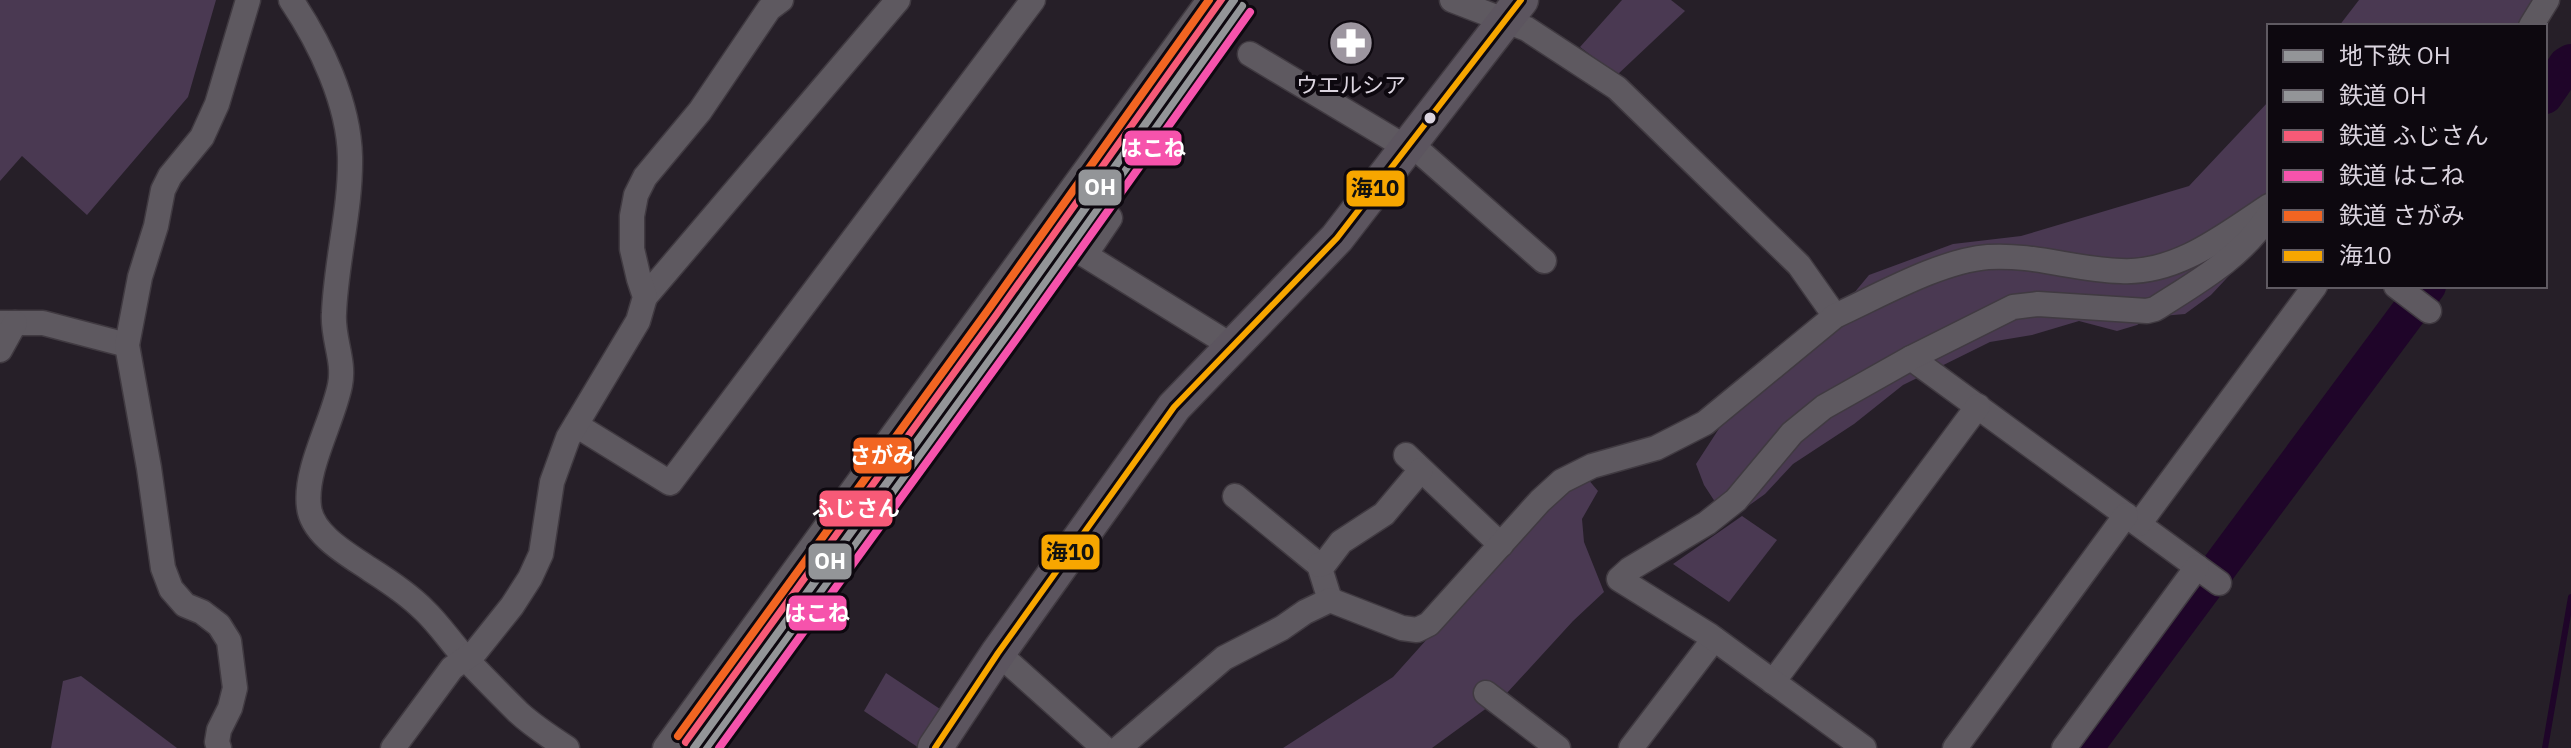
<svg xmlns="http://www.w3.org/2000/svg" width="2571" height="748" viewBox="0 0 2571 748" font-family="'IBM Plex Sans','Noto Sans JP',sans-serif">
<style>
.green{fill:#4a3952}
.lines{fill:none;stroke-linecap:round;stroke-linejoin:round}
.stream{stroke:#1f0529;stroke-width:6}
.river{stroke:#1f0529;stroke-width:36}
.minor-casing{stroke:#403a41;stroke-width:27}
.secondary-casing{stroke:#403a41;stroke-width:37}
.minor{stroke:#5e5960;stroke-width:24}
.secondary{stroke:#5c555f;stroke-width:34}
.bus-1-casing{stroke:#0d080f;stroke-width:12}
.bus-1{stroke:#f7a600;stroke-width:6}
.rail-1-casing{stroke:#0d080f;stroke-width:14}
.rail-2-casing{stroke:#0d080f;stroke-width:14}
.rail-3-casing{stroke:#0d080f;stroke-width:14}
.rail-4-casing{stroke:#0d080f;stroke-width:14}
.rail-1{stroke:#939598;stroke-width:8}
.rail-2{stroke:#f75a77;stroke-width:8}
.rail-3{stroke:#f653ac;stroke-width:8}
.rail-4{stroke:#f26522;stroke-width:8}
.metro-1-casing{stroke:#0d080f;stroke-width:14}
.metro-1{stroke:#939598;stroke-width:8}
.bus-dot{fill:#dbd4df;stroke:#0d080f;stroke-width:3}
.labels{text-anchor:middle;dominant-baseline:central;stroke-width:8;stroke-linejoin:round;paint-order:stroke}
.poi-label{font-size:22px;fill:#dbd4df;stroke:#0d080f}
.line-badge{stroke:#0d080f;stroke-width:3}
.badge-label{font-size:22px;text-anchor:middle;font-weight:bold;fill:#fff}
.pale-badge-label{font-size:22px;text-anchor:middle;font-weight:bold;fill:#111}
</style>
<rect width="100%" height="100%" fill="#261f28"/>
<g class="green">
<path d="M0,0h216l-28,97 -101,118 -65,-59 -22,25z"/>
<path d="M1622,0h49l14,11 -68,64 -37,-28z"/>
<path d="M2359,0h189l-6,26h-203z"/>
<path d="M2269,101v132l-58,62 -26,19 -35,3 -13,8 -20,6 -38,-10 -47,14 -42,7 -87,43 -49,39 -61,40 -28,30 -28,20 -16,-3 -17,-26 -8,-21 26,-40 108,-89 19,-36 20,-24 84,-31 68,-8 168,-50z"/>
<path d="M1587,478l11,13 -16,28 2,23 20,50 -31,29 -67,73 -74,54h-149l110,-71 165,-184z"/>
<path d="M1742,516l35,24 -48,62 -56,-38z"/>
<path d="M886,673l60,40 -27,35 -55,-37z"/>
<path d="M81,676l96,72h-126l12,-67z"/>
</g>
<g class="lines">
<path class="stream" d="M2545,748l26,-151"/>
<g class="river">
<path d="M2545,96l21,-31 5,-3"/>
<path d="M2085,748l343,-462"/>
</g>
<g class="minor-casing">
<g id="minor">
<path d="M291,0c29,43 58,103 59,157 1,52 -14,104 -16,156 -2,25 11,47 6,72 -7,36 -36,85 -31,122 3,28 40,48 62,63 19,12 37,24 53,40 16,15 28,34 43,50 17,18 34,35 51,52 15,14 32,25 49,36"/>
<path d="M1452,0l75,29 90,59 182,177 36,51"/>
<path d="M2531,26l16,-26"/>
<path d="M1250,54l157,94"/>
<path d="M1411,144l133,117"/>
<path d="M1110,218l-25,37 147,91"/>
<path d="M2396,286l33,25"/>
<path d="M645,297l253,-297"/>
<path d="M0,323h43l84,22"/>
<path d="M0,350l15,-27"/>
<path d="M1911,358l308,225"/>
<path d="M576,425l94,58 363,-483"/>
<path d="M1406,455l95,90"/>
<path d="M1235,496l84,69 11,35"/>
<path d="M2139,524l176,-238"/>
<path d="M1319,565l6,-2 16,-21 43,-28 37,-44"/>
<path d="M998,653l106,95"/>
<path d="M1773,682l205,-276"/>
<path d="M1486,693l72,55"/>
<path d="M219,748l-2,-6 2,-12 11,-22 5,-20 -6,-47 -10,-16 -17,-13 -17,-7 -14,-16 -8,-21 -14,-100 -22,-123 13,-68 16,-51 7,-36 7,-14 32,-39 15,-33 31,-104"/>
<path d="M393,748l59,-80 24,-17 36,-45 18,-28 11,-24 11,-72 16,-44 70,-117 7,-24 -6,-18 -7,-30v-33l4,-21 9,-18 55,-66 69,-102 12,-9"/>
<path d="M665,748l544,-748"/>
<path d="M1119,748l105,-90 58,-30 23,-16 25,-12 72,28 15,2 12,-6 111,-123 22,-20 30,-15 64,-18 49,-25 130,-107c44,-20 104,-55 153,-59 46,-3 88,13 133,14 56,3 104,-36 148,-65"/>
<path d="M1631,748l83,-109"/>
<path d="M1864,748l-155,-113 -90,-56 11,-10 77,-46 29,-23 56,-67 32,-26 87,-49 102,-51 25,-3 109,7 8,-2c42,-27 86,-51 114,-94"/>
<path d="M1955,748l171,-233"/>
<path d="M2064,748l133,-181"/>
</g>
</g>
<g class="secondary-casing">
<path id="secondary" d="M935,748l63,-95 176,-246 163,-169 184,-238"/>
</g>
<use href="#minor" class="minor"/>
<use href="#secondary" class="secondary"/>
<g class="bus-1-casing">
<path id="bus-1" d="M935,748l63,-95 176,-246 163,-169 184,-238"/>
</g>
<use href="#bus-1" class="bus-1"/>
<g class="rail-1-casing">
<path id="rail-1" d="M706,748l306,-420 230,-322"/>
</g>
<g class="rail-2-casing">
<path id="rail-2" d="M686,742l310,-426 226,-316"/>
</g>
<g class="rail-3-casing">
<path id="rail-3" d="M719,748l301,-414 230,-322"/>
</g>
<g class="rail-4-casing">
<path id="rail-4" d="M678,736l310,-426 221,-310"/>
</g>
<use href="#rail-1" class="rail-1"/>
<use href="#rail-2" class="rail-2"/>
<use href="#rail-3" class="rail-3"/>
<use href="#rail-4" class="rail-4"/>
<g class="metro-1-casing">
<path id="metro-1" d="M694,748l310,-426 230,-322"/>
</g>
<use href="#metro-1" class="metro-1"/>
</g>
<defs>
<g id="pharmacy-disc" transform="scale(2.3)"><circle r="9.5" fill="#9c959f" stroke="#0d080f"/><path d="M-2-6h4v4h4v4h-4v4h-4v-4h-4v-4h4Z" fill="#fff"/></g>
</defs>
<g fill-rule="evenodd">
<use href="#pharmacy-disc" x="1351" y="43"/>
</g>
<circle class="bus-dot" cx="1430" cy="118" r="7"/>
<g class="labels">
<g class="poi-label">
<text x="1351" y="84">ウエルシア</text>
</g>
</g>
<g class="line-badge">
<rect x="1123" y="129" width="60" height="38" rx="8" fill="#f653ac"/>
<rect x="1077" y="168" width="46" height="39" rx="8" fill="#939598"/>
<rect x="1345" y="169" width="61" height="39" rx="8" fill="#f7a600"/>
<rect x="852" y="436" width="61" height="39" rx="8" fill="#f26522"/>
<rect x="818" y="489" width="76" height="39" rx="8" fill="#f75a77"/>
<rect x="1040" y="533" width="61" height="38" rx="8" fill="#f7a600"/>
<rect x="807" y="542" width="46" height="39" rx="8" fill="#939598"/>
<rect x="787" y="594" width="61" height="38" rx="8" fill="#f653ac"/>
</g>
<g class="badge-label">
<text x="1153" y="156">はこね</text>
<text x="1100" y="195">OH</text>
<text x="882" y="463">さがみ</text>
<text x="856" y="516">ふじさん</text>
<text x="830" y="569">OH</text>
<text x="817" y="621">はこね</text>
</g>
<g class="pale-badge-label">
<text x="1375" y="196">海10</text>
<text x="1070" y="560">海10</text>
</g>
<rect x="2267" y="24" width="280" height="264" fill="#0d080f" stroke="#5f5a62" stroke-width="2"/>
<rect x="2283" y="50" width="40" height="12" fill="#939598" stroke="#5f5a62" stroke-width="2"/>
<text x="2339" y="64" font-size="24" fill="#dbd4df">地下鉄 OH</text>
<rect x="2283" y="90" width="40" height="12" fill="#939598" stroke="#5f5a62" stroke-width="2"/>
<text x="2339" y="104" font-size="24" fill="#dbd4df">鉄道 OH</text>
<rect x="2283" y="130" width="40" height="12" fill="#f75a77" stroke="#5f5a62" stroke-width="2"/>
<text x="2339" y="144" font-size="24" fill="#dbd4df">鉄道 ふじさん</text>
<rect x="2283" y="170" width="40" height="12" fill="#f653ac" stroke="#5f5a62" stroke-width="2"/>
<text x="2339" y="184" font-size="24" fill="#dbd4df">鉄道 はこね</text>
<rect x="2283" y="210" width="40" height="12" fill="#f26522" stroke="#5f5a62" stroke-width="2"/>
<text x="2339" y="224" font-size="24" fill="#dbd4df">鉄道 さがみ</text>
<rect x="2283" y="250" width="40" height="12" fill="#f7a600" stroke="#5f5a62" stroke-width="2"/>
<text x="2339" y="264" font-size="24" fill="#dbd4df">海10</text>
</svg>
